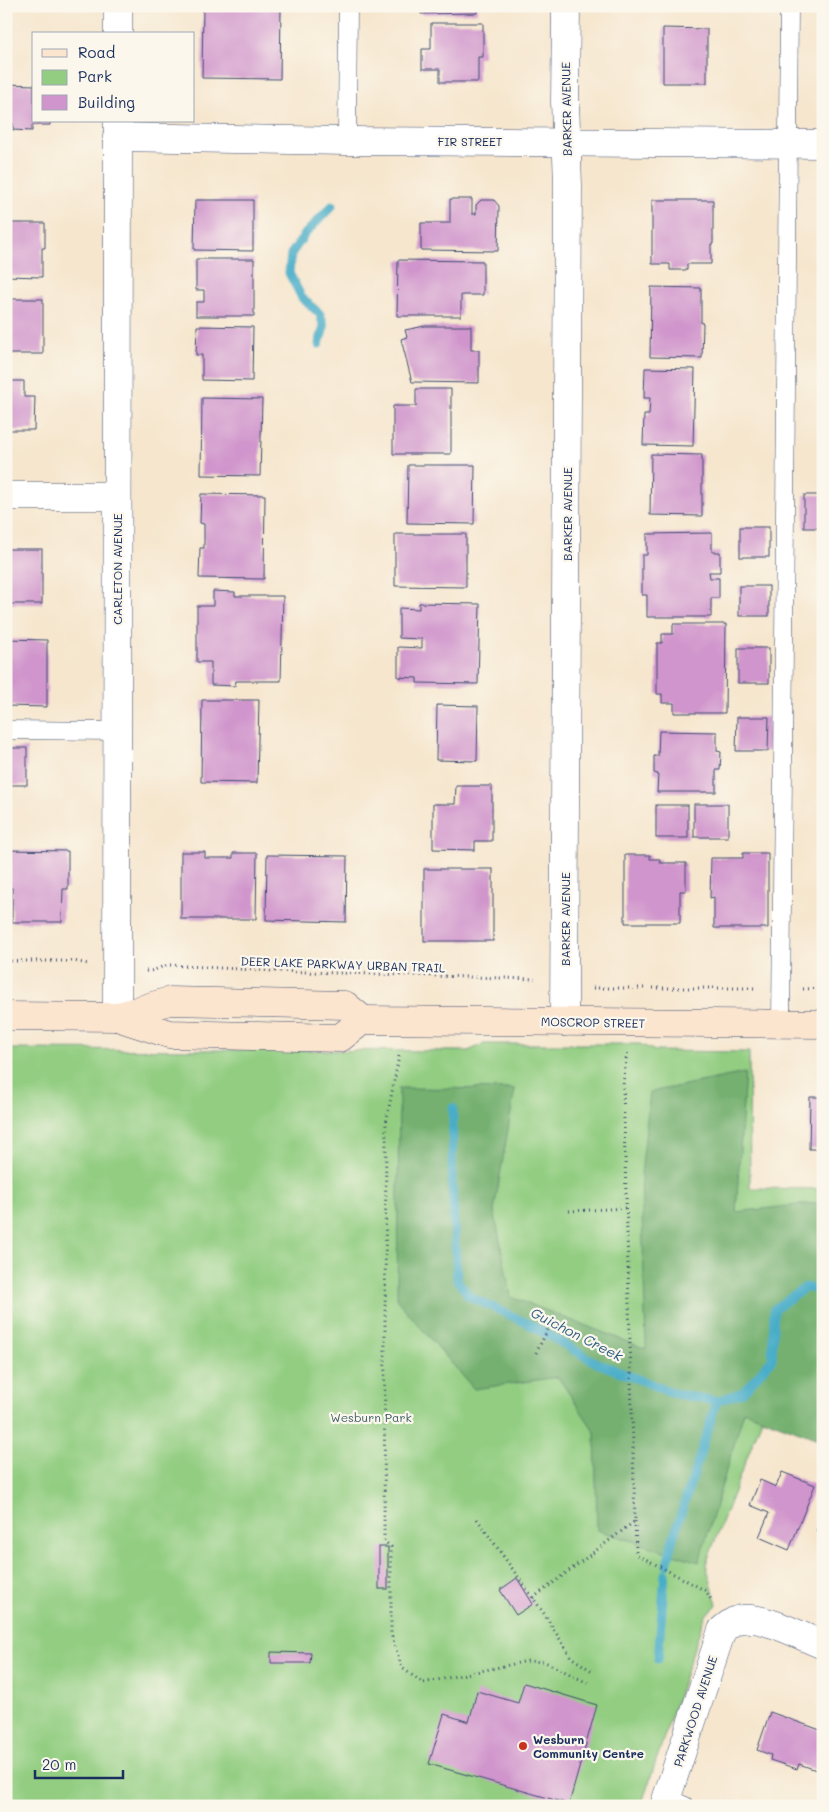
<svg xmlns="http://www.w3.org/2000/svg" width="829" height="1812" viewBox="0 0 829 1812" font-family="Mali,sans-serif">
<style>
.green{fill:#92cd81;stroke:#567e70}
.forest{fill:#75b06f;stroke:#487066}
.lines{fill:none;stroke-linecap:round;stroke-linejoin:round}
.stream{stroke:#49adc8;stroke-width:9}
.building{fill:#d095cc}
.lane-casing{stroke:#3c4a6f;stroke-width:19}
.street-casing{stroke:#3c4a6f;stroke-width:29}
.secondary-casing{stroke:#3c4a6f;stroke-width:29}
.path{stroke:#3c4a6f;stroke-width:3;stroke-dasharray:1 4;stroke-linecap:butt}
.lane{stroke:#fff;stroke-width:18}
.street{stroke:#fff;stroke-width:28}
.secondary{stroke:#fce5cf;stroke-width:28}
.poi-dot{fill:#c8321e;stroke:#fbf7ec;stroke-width:2}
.labels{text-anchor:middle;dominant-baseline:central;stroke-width:4.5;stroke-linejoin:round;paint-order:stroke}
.street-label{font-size:12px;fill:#1b2f5e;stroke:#fbf7ec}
.park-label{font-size:12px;fill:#3f5e68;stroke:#fbf7ec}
.poi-label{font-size:12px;font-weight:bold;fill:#1b2f5e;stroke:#fbf7ec;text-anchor:start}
.water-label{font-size:14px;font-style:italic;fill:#2b5b83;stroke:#fbf7ec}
</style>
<rect width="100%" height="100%" fill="#fbf7ec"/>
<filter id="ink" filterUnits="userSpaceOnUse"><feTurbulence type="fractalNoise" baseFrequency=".02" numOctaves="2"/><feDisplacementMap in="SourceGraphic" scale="10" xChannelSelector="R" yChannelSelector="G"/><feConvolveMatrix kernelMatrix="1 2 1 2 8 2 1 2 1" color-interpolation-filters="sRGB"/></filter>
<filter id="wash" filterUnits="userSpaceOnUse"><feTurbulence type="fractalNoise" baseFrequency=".0096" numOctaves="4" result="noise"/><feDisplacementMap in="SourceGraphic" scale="20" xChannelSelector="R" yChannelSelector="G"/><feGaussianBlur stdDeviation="1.12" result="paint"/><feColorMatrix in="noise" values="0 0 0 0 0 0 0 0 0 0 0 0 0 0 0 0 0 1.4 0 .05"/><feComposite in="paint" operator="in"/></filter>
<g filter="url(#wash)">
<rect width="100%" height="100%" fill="#f6e6ce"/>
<path class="green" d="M484,1044h156l15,7 94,1 1,136 73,1v236l-55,-22 -62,161 11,41 -11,10 -4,9 -61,182h-635v-757l462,2z"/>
<path class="forest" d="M745,1073l-9,139 87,-10v239l-79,-30 -45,151 -102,-32 -2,-98 -37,-55 -84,12 -77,-89 2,-212 116,1 -21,121 17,87 135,52 -5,-174 9,-83z"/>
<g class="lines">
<g class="stream">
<path d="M319,344l5,-17 -4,-13 -18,-16 -13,-25 2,-19 14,-20 27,-28"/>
<path d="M453,1108l-1,75 5,97 13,17 57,26 70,40 79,31 41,7 26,-9 29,-33 2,-50 32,-22 17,5"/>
<path d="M667,1565l5,-23 45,-141"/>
<path d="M658,1659l7,-85"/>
</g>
</g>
<g id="blocks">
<g class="building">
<path d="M203,6h78l-1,73 -78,-1z"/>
<path d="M421,6h56v7l-56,1z"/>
<path d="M431,23h52v34h-5v25h-38v-13h-18v-20h9z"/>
<path d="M663,28l44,1v54h-44z"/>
<path d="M6,84l28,1v36h16v4h-18v6l-19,-1v-7h-7z"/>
<path d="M450,199h22v15h4v-9l5,-5h13l5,6 -1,45 -77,-1v-27h29z"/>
<path d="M195,200h58v51l-59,-1z"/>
<path d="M652,200h61v44h-2v20h-24v6h-17v-6h-18z"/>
<path d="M6,223h39v25h-3v29l-36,-1z"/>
<path d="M196,259h58v57h-58v-14h8v-12h-8z"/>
<path d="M398,260l85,1v34h-22v21h-64z"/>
<path d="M651,287l50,1v35h2l-1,35 -52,-1z"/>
<rect x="6" y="299" width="37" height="55"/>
<path d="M197,326l56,1 -1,54 -50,-1v-25h-6z"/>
<path d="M425,326h46v24h8v33l-67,-1 -11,-43 6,-2 -2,-7z"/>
<path d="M645,368l50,1 -2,77 -50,-1 1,-30h5l1,-17h-6z"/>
<path d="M6,381h18v16h11l-1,33h-28z"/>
<path d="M416,389h35v65h-58v-48h23z"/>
<path d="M202,398l60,1 -2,77 -59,-1z"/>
<path d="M651,454l51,1v61l-52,-1z"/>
<path d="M408,465h67l-1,59 -67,-1z"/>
<path d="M201,494l64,1 -1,84 -65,-1 1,-30h4v-24l-4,-1z"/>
<rect x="804" y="495" width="19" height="33"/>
<rect x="740" y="527" width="29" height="30"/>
<path d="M712,533v19h8v20h-11l1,6h9v20h-8v19h-64v-22h-5v-40h5v-21z"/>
<path d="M395,534h71v53l-71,-1z"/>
<rect x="6" y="549" width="36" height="55"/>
<rect x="739" y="586" width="30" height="30"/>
<path d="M213,591l22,1v4h48l-2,85h-45l-1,5 -24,-1v-23h-14v-56h16z"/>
<path d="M419,603l61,1 -2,80 -61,-1v-5l-19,-1v-30l24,1v-9l-23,-1v-30l20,1z"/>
<path d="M673,624h53l-1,89h-51v-10h-12v-9h-5v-51h5v-9h11z"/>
<path d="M6,639l41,1v67l-41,-1z"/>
<rect x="738" y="648" width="31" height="35"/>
<path d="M202,700h57l-2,83 -56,-1z"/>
<path d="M437,705l41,1 -1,55 -41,-1z"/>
<path d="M737,717h32l-1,34h-32z"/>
<path d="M659,731l58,1v19l4,1 -1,18h-4v22h-59l1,-18 -4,-1v-17h4z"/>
<rect x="6" y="748" width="21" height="37"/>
<path d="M456,786h36v55h-17v9l-42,-1v-45h22z"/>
<rect x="694" y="804" width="34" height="33"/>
<rect x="656" y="805" width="32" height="33"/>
<path d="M6,850l62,1v38h-5l-1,33h-50v-34h-6z"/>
<path d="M181,852h24v6h28v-5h24l-1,66h-75z"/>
<path d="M743,853h25v75h-54v-31l-4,1 1,-40h32z"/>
<path d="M267,855l80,1 -1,66 -80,-2z"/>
<path d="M625,855h25v4h10v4h26v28h-6v32h-55z"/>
<rect x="424" y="869" width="69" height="72"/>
<path d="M810,1097h13v52h-14z"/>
<path d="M782,1472l33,13 -26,65 -30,-13 10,-24 -19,-8 10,-25 16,7z"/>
<path d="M822,1512h1v22l-7,-3z"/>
<rect x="379" y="1547" width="9" height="42"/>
<path d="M517,1578l16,26 -17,11 -16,-25z"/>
<path d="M271,1652l40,1 -1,10h-39z"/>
<path d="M524,1683l73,22 -28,99 -140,-40 15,-50 25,8 8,-31 41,12z"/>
<path d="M770,1712l53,19v29l-4,11 -20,-7 -2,5 -27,-9 1,-5 -14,-5z"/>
</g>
</g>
</g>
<g filter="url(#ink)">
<use href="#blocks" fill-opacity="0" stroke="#3c4a6f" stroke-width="1"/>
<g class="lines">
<g class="lane-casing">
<g id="lane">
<path d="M347,141l1,-135"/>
<path d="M6,730l111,1"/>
<path d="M781,1024l8,-1018"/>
<path d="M667,1798l18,8"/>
</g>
</g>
<g class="street-casing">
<g id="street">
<path d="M118,34v-28"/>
<path d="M117,137l230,4 476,3"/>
<path d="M6,496h111"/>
<path d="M117,1017l1,-896"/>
<path d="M564,1022l4,-837 -3,-84 1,-95"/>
<path d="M664,1806l58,-176c6,-5 13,-11 21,-11 24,-2 57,17 80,26"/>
</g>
</g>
<g class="secondary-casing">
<g id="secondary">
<path d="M6,1016l111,1 52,-16 176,4 18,15"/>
<path d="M117,1017l52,17 171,4 23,-18 460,4"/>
</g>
</g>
<g class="path">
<path d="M6,961h67l15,3"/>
<path d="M146,971c8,1 15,-5 23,-6l104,6 262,8"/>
<path d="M593,988h164"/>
<path d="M803,989l20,-1"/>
<path d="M399,1056l-13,67 -2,418 7,6v87l11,34 21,15 105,-22 17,1 43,21"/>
<path d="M569,1211l57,-3"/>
<path d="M536,1353l17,-34"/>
<path d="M477,1519l68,96 26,42 21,14"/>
<path d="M635,1521l1,33 70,37 6,10"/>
<path d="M533,1598l102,-77 -12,-436 4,-33"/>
</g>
<use href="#lane" class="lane"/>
<use href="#street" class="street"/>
<use href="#secondary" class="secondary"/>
</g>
</g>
<circle class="poi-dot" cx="523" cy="1746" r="5"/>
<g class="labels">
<g class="street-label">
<text transform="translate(566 109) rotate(-91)">BARKER AVENUE</text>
<text x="470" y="141">FIR STREET</text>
<text transform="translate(567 514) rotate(-90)">BARKER AVENUE</text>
<text transform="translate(117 569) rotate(-90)">CARLETON AVENUE</text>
<text transform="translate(565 919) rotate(-90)">BARKER AVENUE</text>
<text transform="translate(343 964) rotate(2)">DEER LAKE PARKWAY URBAN TRAIL</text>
<text transform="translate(593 1022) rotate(1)">MOSCROP STREET</text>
<text transform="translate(695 1711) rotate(-72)">PARKWOOD AVENUE</text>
</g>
<g class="park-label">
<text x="371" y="1417">Wesburn Park</text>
</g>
<g class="poi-label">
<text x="533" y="1739">Wesburn<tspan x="533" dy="14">Community Centre</tspan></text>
</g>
<g class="water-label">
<text transform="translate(577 1334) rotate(27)">Guichon Creek</text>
</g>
</g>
<rect width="829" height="1812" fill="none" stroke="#fbf7ec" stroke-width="25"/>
<rect x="32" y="32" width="162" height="90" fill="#fbf7ec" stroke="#a1a7b3"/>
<rect x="42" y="49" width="25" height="8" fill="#fce5cf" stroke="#a1a7b3"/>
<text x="78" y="58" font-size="15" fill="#1b2f5e">Road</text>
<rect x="42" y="70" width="25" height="15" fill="#92cd81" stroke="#a1a7b3"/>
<text x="78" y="82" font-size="15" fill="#1b2f5e">Park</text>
<rect x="42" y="95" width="25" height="15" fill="#d095cc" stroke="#a1a7b3"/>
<text x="78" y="108" font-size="15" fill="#1b2f5e">Building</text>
<path d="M35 1770v8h88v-8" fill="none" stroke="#1b2f5e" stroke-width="2.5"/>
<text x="42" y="1770" font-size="15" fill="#1b2f5e" stroke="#fbf7ec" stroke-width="4" paint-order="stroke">20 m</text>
</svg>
